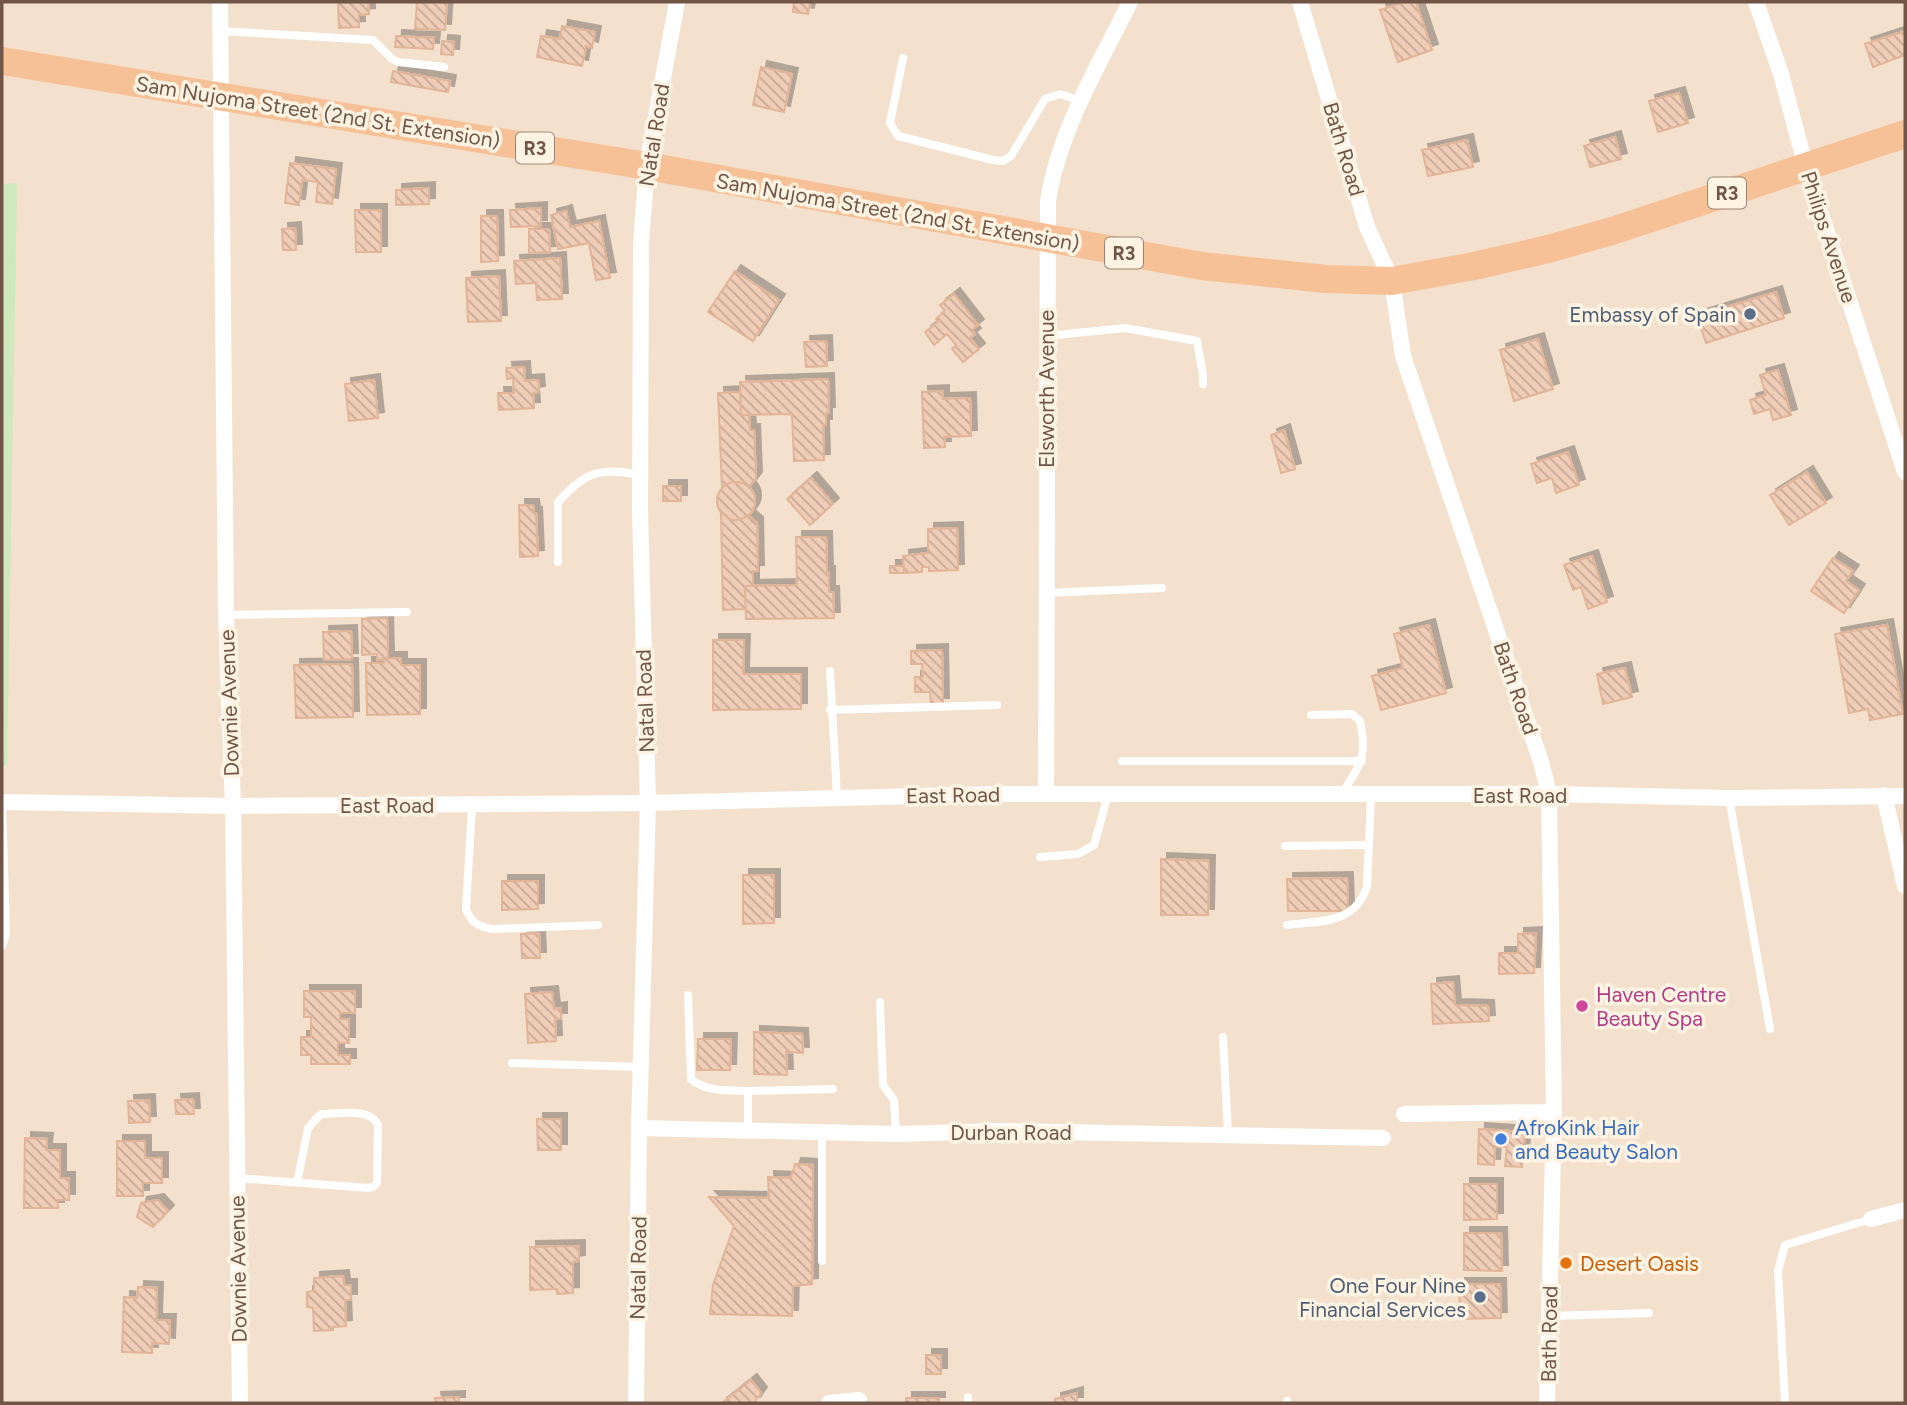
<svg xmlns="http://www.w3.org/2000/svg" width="1907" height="1405" viewBox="0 0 1907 1405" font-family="Figtree,sans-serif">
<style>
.residential{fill:#f3e1ce}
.garden{fill:#d0e8be}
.building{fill:url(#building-back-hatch);stroke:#e2b498;stroke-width:2;filter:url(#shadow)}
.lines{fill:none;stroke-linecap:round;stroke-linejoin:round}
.service{stroke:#fff;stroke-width:8}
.minor{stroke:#fff;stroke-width:16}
.trunk{stroke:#f7c197;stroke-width:28}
.service-dot{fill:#5c6f8a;stroke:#fff4e4;stroke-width:2.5}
.hotel-dot{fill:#d1479c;stroke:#fff4e4;stroke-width:2.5}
.shop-dot{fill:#3f7fe0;stroke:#fff4e4;stroke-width:2.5}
.food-dot{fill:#e8710a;stroke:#fff4e4;stroke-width:2.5}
.labels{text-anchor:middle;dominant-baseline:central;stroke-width:7;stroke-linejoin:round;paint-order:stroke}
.shield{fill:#fff4e4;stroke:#9c8577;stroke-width:2}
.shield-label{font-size:19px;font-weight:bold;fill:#715648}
.street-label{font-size:21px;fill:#715648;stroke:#fff4e4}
.service-label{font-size:21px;fill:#4e5e75;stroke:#fff4e4;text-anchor:end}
.hotel-label{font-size:21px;fill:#b23c85;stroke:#fff4e4;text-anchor:start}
.shop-label{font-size:21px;fill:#366cbe;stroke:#fff4e4;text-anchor:start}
.food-label{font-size:21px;fill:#c56008;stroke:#fff4e4;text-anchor:start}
</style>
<defs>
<pattern id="building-back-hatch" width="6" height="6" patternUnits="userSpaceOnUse" patternTransform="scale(1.75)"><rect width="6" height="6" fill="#f0cdb7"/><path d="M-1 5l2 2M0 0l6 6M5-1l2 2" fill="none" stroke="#c7a997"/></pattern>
<filter id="shadow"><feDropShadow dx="6" dy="-6" stdDeviation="0" flood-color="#0004"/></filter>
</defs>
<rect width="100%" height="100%" fill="#fbf0df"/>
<rect class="residential" x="2" y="2" width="1903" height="1401"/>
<path class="garden" d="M17,183l-10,582 -5,2v-583z"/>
<g class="building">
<path d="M338,2h30l1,12 -10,1v12l-20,1z"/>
<path d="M417,2h30l-2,28 -30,-1z"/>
<path d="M794,2h16l-2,12 -15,-2z"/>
<path d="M1405,2h11l16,48 -34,12 -18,-52z"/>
<path d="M562,26l33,6 -3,16 -6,-2 -4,20 -45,-9 4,-21 19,3z"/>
<path d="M1905,31v24l-32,12 -8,-23z"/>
<path d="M396,36l38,2 -1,11 -38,-2z"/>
<path d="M442,41l12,1 -1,13 -12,-1z"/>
<path d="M761,67l31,7 -8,38 -31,-7z"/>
<path d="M393,71l57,10 -2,11 -57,-10z"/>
<path d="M1679,93l9,30 -30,9 -9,-31z"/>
<path d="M1615,137l6,22 -31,8 -6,-21z"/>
<path d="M1467,140l6,27 -45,9 -6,-26z"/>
<path d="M290,163l46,6 -4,35 -16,-2 2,-20 -16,-2 -3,25 -14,-2z"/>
<path d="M429,188v16l-33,1v-15z"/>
<path d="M541,208v18l-30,1 -1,-17z"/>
<path d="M355,210h26v42h-25z"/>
<path d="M566,211l4,16 29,-6 11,57 -14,2 -7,-37 -31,6 -7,-34z"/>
<path d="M481,216h16l1,45 -17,1z"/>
<path d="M295,228l1,22h-13l-1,-21z"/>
<path d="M529,229h20l1,23 -21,1z"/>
<path d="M560,258l2,41 -25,1 -1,-17 -20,1 -2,-23z"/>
<path d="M735,271l44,29 -26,41 -45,-29z"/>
<path d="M499,276l2,45 -33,1 -2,-44z"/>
<path d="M1776,292l8,26 -78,25 -9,-27z"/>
<path d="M954,294l24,31 -6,5 3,4 -5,4 9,11 -16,13 -11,-13 4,-4 -9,-11 -13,11 -9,-13 13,-10 -2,-3 9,-8 -5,-6z"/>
<path d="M1538,339l15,50 -39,12 -14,-51z"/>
<path d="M826,341l1,25 -21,1 -2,-25z"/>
<path d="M524,367l1,14 13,-1 1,12 -6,1 1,15 -35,2 -1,-17h16l-1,-15 -6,1 -1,-11z"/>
<path d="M1778,370l13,45 -18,5 -3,-11 -16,5 -4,-14 16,-5 -6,-20z"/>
<path d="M828,379l1,34h-3v12h-3l1,35 -30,1 -2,-47 -51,1 -1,-33z"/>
<path d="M374,380l4,38 -29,3 -4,-37z"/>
<path d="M943,391v8l27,-1 1,38 -27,1 1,10 -21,1 -2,-56z"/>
<path d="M740,392l1,23h8l1,15h4l2,48 -7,9 -11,-5 -12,3 -4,3 -4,-95z"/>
<path d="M1284,430l11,39 -14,4 -10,-38z"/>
<path d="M1568,452l11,33 -23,8 -4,-15 -15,5 -6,-19z"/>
<path d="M1807,472l19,31 -37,22 -19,-30z"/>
<path d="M811,478l22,26 -23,21 -23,-26z"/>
<circle cx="736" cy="501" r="19"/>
<rect x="663" y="486" width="18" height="15"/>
<path d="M519,505h14l1,8h2l2,43 -18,1z"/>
<path d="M721,513l13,8 15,-5 8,7 1,48h-5v15h-8l1,23 -23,1z"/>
<path d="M957,528l1,42 -29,1v-4h-7v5l-18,1 -1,-17 25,-3v-24z"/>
<path d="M796,537h30l1,35h2v20h4l1,26 -88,1 -1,-33 52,-1z"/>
<path d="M1592,556l15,46 -19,7 -7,-22 -8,3 -9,-25z"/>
<path d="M1833,558l20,13 -7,10 13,9 -15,23 -33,-22z"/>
<rect x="890" y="566" width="14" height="7"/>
<path d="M387,618l1,40h13v7h19v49l-53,1 -1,-52h18v-4l-7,1v-6l-15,1v-36z"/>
<path d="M1429,625l17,68 -65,17 -9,-34 31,-8 -9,-34z"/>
<path d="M1887,625l16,89 -33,6 -2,-11 -19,4 -14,-79z"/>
<path d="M351,631l1,28 -28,1 -1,-28z"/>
<path d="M713,640h31l-1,34h58v35l-88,1z"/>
<path d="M942,650l1,54h-12l-1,-12h-15v-15h8l-1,-13h-11v-13z"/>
<path d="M352,664l1,53 -57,1 -2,-53z"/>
<path d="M1625,668l7,29 -29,7 -6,-30z"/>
<path d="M1161,859l48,2 -1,54h-47z"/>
<path d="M743,875h31v48l-31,1z"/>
<path d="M1347,878l1,33h-60l-1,-32z"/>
<path d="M502,881h36v28l-36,1z"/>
<path d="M539,933l1,25h-18l-1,-24z"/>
<path d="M1536,933l-2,40 -35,1v-21h19v-19z"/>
<path d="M1453,982l2,23 33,1 1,15 -56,3 -2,-40z"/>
<path d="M304,991h51v22h-15v6h9v24h-11v12h12v9h-39v-9h-10v-18h10v-20h-7z"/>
<path d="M552,992l2,17 7,-1v11h-6l1,22 -28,2 -3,-49z"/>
<path d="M754,1032l48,2 1,19 -17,-1 1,23 -33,-1z"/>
<path d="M698,1039h33l-1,31h-33z"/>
<path d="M193,1099l1,15h-18l-1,-14z"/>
<path d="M149,1100l1,22 -21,1 -1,-22z"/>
<path d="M537,1119h24v31h-23z"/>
<path d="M1479,1129l46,3 -3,35 -17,-1 2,-19 -12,-1 -1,19 -16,-1z"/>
<path d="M25,1138l22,1 -1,11h14v28h9v22h-11v8h-34z"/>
<path d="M117,1141h28v17h17v25h-19v13h-26z"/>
<path d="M795,1164l18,1 -1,119 -19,2 -1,30 -82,-2 3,-29 21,-59 -25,-29 60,1 -1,-21 23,1z"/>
<path d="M1464,1184h33v35l-33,1z"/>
<path d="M158,1200l10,11 -15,16 -16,-10 4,-14z"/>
<path d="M1464,1233h37l1,38 -38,-1z"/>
<path d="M579,1246v15l-6,1v31l-16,1v-5l-27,1v-43z"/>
<path d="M343,1276l1,9h7v15h-6l1,26 -13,1v3l-19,1 -1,-23 -6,-1v-15l7,-1v-13z"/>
<path d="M1459,1284h41l1,34 -41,1z"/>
<path d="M138,1287l19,1 -1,32h14l-1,24 -17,-1v10l-30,-1 2,-55 13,1z"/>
<rect x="926" y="1355" width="15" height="19"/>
<path d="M751,1380l10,13 -7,10h-32z"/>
<path d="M1077,1393v10h-22v-4z"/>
<path d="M459,1397v6h-23l-1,-5z"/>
<rect x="906" y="1398" width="33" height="5"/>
</g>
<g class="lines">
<g class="service">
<path d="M220,31l153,9 19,19 6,3 46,5"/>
<path d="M903,58l-13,65 8,13 95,24 10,1 8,-5 34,-57 15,-5 21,7"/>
<path d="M1046,336l79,-8 72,13 6,34v9"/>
<path d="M558,562v-60c28,-31 42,-35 82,-27"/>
<path d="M1046,593l116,-5"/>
<path d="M226,615l181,-3"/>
<path d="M830,671l7,126"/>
<path d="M830,710l167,-5"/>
<path d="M1311,715l41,-1 8,7c8,36 0,44 -19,74"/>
<path d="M1122,761h240"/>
<path d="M1729,798l41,231"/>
<path d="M472,805l-6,104c6,15 12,17 26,20l106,-4"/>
<path d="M1285,846l84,-1"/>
<path d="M1040,857l38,-3 16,-9 14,-50"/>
<path d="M1287,925c33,-4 69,-1 80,-39l4,-90"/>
<path d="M2,946l4,-11 -4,-133"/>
<path d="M688,995l3,84c15,13 37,11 57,12v38"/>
<path d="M880,1002l3,83 11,15 2,34"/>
<path d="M1223,1037l5,97"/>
<path d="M512,1063l129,4"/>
<path d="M748,1091l85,-2"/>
<path d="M237,1178l131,10 5,-1 4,-4 1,-58c-8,-18 -40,-11 -57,-11l-13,14 -11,55"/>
<path d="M822,1261v-128"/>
<path d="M1549,1316l100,-3"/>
<path d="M968,1397v6"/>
<path d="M1287,1401v2"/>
<path d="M1785,1403l-7,-132 7,-26 86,-26"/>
</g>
<g class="minor">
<path d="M220,2l6,613 7,191 7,597"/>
<path d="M1300,2l67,225 25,54 11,75 138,406 8,32 5,318 -7,291"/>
<path d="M1756,2l25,72 25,94 99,304"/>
<path d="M1046,794l2,-593c11,-71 51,-136 82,-199"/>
<path d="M1884,795l21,91"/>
<path d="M2,802l231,4 415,-3 351,-9h550l180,4 176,-2"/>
<path d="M1404,1114l150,-2"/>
<path d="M639,1128l257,6 102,-3 385,7"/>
<path d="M1871,1219l34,-9"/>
<path d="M636,1403l3,-275 9,-325 -8,-292 1,-268 6,-77 30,-164"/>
<path d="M829,1403l30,-3"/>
</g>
<path class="trunk" d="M2,61l645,105 555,100 124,13 66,2 82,-15 74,-17 64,-18 293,-97"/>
</g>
<g class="service-dot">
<circle cx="1750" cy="314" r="7"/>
<circle cx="1480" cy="1297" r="7"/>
</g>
<circle class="hotel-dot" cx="1582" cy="1006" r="7"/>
<circle class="shop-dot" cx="1501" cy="1139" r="7"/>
<circle class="food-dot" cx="1566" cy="1263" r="7"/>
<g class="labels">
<g class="shield">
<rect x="516" y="132.5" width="38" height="31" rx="5"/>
<rect x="1708" y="177.5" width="38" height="31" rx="5"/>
<rect x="1105" y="237.5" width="38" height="31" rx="5"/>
</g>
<g class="shield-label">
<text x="535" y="148">R3</text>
<text x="1727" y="193">R3</text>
<text x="1124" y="253">R3</text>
</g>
<g class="street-label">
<text transform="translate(318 112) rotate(9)">Sam Nujoma Street (2nd St. Extension)</text>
<text transform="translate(654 135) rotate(-81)">Natal Road</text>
<text transform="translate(1344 149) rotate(73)">Bath Road</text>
<text transform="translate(898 212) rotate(10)">Sam Nujoma Street (2nd St. Extension)</text>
<text transform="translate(1829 237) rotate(72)">Philips Avenue</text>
<text transform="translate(1046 389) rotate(-90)">Elsworth Avenue</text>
<text transform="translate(1516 688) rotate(71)">Bath Road</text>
<text transform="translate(645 701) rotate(-92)">Natal Road</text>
<text transform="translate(229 703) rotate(-92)">Downie Avenue</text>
<text transform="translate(953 795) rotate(-1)">East Road</text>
<text x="1520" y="795">East Road</text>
<text x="387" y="805">East Road</text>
<text x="1011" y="1132">Durban Road</text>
<text transform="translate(638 1268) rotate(-89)">Natal Road</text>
<text transform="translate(238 1269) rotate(-91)">Downie Avenue</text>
<text transform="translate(1549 1334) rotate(-89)">Bath Road</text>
</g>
<g class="service-label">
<text x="1736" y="314">Embassy of Spain</text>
<text x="1466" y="1285">One Four Nine<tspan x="1466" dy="24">Financial Services</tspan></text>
</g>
<g class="hotel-label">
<text x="1596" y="994">Haven Centre<tspan x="1596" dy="24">Beauty Spa</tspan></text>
</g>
<g class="shop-label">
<text x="1515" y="1127">AfroKink Hair<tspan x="1515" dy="24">and Beauty Salon</tspan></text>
</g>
<g class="food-label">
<text x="1580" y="1263">Desert Oasis</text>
</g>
</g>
<rect width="1907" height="1405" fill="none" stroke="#715648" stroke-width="7"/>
</svg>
